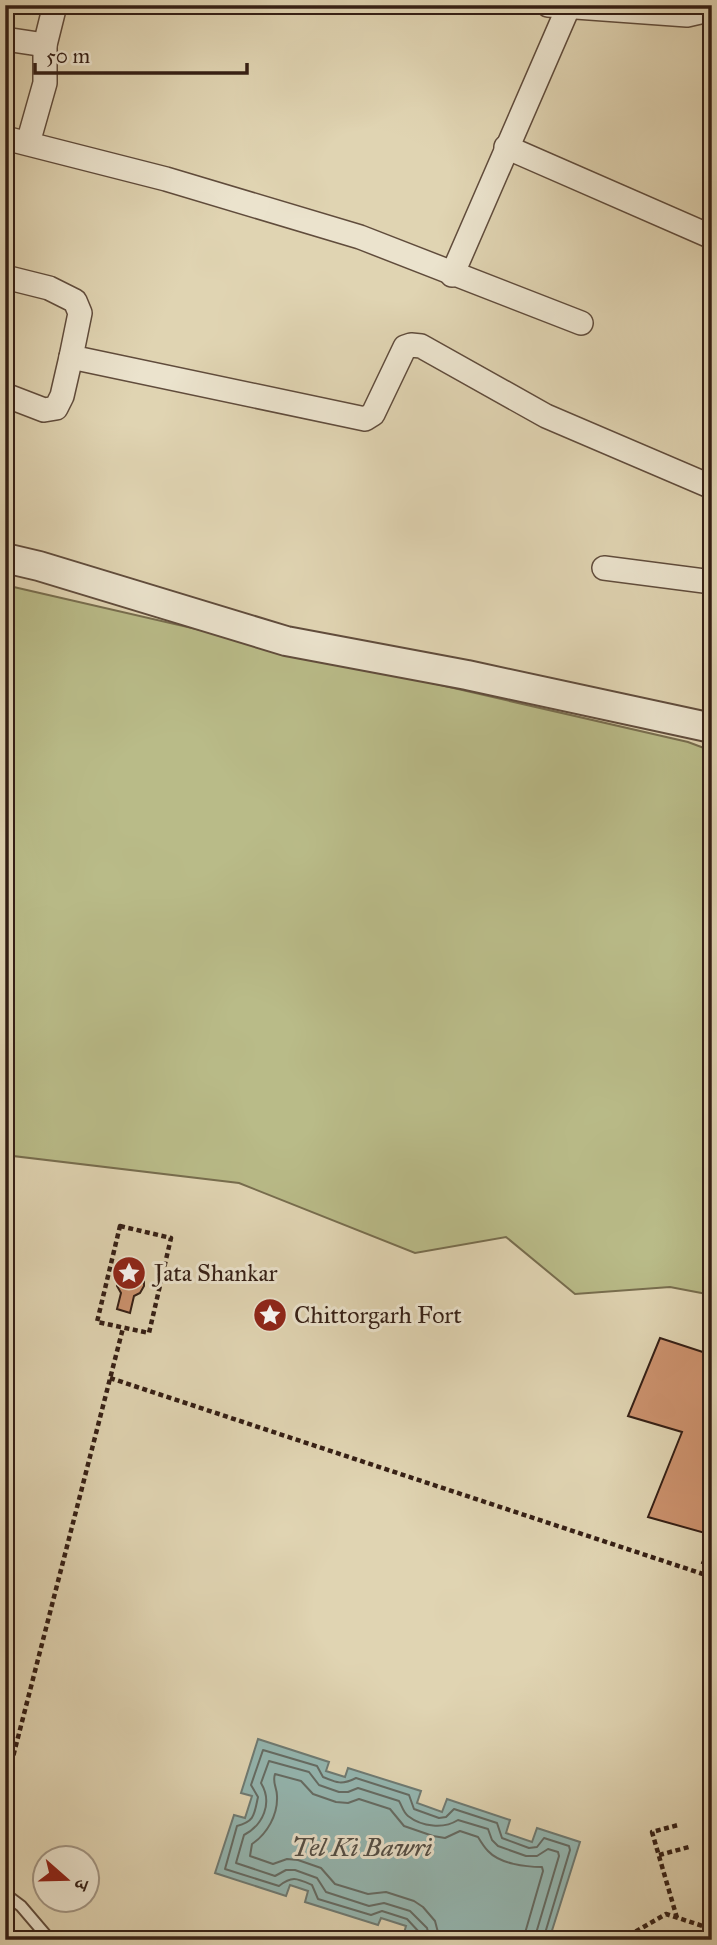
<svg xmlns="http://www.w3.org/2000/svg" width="717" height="1945" viewBox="0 0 717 1945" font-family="'IM FELL Great Primer','Noto Serif Devanagari',serif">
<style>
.green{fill:#b9bb88;stroke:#776d4e;stroke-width:2}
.water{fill:#94b7b2;stroke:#6e7a73;stroke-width:2}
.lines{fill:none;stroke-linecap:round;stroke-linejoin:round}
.shore{stroke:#646b64;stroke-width:2}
.building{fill:#cc926e;stroke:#351f15;stroke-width:2}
.service-casing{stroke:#604c3c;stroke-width:14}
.minor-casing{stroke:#604c3c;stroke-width:26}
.tertiary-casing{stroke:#604c3c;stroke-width:32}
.path{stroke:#351f15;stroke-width:4.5;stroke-dasharray:5 3.5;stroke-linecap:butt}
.service{stroke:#ebe3cd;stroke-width:10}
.minor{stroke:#ebe3cd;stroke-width:23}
.tertiary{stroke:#ebe3cd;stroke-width:28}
.labels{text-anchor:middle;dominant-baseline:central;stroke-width:6;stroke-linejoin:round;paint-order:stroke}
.poi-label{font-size:24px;fill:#351f15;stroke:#ebe3cd;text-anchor:start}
.water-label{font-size:26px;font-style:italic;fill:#524d44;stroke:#ebe3cd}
</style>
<rect width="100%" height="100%" fill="#e0d4b2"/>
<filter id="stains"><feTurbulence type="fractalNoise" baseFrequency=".00286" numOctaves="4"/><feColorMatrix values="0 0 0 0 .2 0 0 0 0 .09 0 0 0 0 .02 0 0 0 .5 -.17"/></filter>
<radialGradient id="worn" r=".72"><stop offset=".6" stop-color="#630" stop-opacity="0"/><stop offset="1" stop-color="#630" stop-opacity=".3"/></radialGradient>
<path class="green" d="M5,585l683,157 24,9v544l-42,-8 -95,7 -69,-57 -91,16 -176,-70 -234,-28z"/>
<path class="water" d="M258,1739l71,23 -3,9 19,6 3,-9 73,23 -4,12 25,9 5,-13 63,21 -4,13 26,9 5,-14 43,14 -31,98h-125l-20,-7 2,-7 -25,-8 -3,7 -73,-23 3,-11 -18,-6 -4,11 -71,-23 19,-58 11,3 7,-22 -11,-3z"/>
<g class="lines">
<g class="shore">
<path d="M421,1940l-1,-7 -13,-14 -25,-8 -11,4 -53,-16 -6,-14c-16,-7 -20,-9 -33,1l-54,-17 12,-43c18,-5 17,-11 21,-29l-7,-12 12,-35 54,16 6,11c14,6 19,8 33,1l53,17 5,14 25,9 7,-1 8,-8 43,14 5,15 27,10 8,-1 7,-9 25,8 1,4 -27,90"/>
<path d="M430,1940l-3,-12 -17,-17 -26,-8 -15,3 -43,-14 -9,-14 -22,-8h-9l-11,6 -39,-13 8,-28c19,-10 29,-32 17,-52l8,-22 40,11 10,13 20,7h9l10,-4 41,13c3,5 4,11 9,15 14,11 36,13 50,4l30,9 4,11 6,6 28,10h11l11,-7 10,3 1,4 -25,84"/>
<path d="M440,1940l-5,-19 -12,-14 -9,-6 -28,-9 -18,2 -33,-10 -14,-16 -23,-8 -11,-1 -14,5 -23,-8 2,-12c15,-10 26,-29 25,-48 0,-9 -5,-13 -2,-22l26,7 12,13 23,8 12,1 11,-4 31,10 14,17 29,10 12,2 15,-7 18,6c3,5 6,10 10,14 12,13 38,16 54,16l1,4 -20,69"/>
</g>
</g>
<g class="building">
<path d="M127,1269h7l7,4 3,6v7l-4,7 -6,3 -4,17 -13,-4 4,-16 -4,-7v-7l4,-6z"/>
<path d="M660,1338l52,17v180l-64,-18 34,-85 -54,-16z"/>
<path d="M712,1539v28l-10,-4z"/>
</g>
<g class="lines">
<g class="service-casing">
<path id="service" d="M5,1894l16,12 29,34"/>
</g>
<g class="minor-casing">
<g id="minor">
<path d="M548,5l139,10 13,-3 11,-7"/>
<path d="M5,39l40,6"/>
<path d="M5,138l161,41 194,58 221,86"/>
<path d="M28,143l17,-60v-38l10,-40"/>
<path d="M506,147l206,90"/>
<path d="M452,275l116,-267"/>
<path d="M5,277l44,11 26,13 5,12 -9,44 294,62 8,-5 32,-67 6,-2 10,1 125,70 166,71"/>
<path d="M5,395l39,15 12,-2 6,-12 9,-39"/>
<path d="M604,568l108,14"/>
</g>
</g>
<g class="tertiary-casing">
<path id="tertiary" d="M5,558l34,8 247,75 181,34 245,53"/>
</g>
<g class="path">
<path d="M120,1226l51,12 -22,95 -52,-11z"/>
<path d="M110,1378l602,199"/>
<path d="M5,1788l118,-460"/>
<path d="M659,1855l30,-8"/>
<path d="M677,1918l-25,-86 26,-7"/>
<path d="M621,1940l45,-26 46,15"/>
</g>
<use href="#service" class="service"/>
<use href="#minor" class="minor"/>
<use href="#tertiary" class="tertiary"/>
</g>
<defs>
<g id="sight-disc" transform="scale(1.75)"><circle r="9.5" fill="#8f2418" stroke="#ebe3cd"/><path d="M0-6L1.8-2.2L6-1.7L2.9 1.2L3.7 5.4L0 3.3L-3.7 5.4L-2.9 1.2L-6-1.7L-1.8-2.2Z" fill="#fff"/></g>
</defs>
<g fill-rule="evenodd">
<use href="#sight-disc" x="129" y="1273"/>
<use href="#sight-disc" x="270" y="1315"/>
</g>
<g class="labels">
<g class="poi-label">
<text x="154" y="1273">Jata Shankar</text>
<text x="294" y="1315">Chittorgarh Fort</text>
</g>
<g class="water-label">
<text x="362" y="1847">Tel Ki Bawri</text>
</g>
</g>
<rect width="717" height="1945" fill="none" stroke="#e0d4b2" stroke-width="28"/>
<rect x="7" y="7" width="703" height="1931" fill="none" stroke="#351f15" stroke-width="3.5"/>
<rect x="14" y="14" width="689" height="1917" fill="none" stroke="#351f15" stroke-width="2"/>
<g transform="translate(66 1879) rotate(110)"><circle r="33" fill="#ebe3cd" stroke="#a29583" stroke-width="2"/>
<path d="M0-5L12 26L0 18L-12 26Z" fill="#8f2418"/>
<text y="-10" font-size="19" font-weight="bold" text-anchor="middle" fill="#351f15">उ</text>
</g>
<path d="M35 63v10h212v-10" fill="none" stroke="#351f15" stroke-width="3.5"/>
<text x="46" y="63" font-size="21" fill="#351f15" stroke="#ebe3cd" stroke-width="5" paint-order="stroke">50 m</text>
<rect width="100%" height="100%" filter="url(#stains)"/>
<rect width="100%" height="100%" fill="url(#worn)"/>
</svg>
